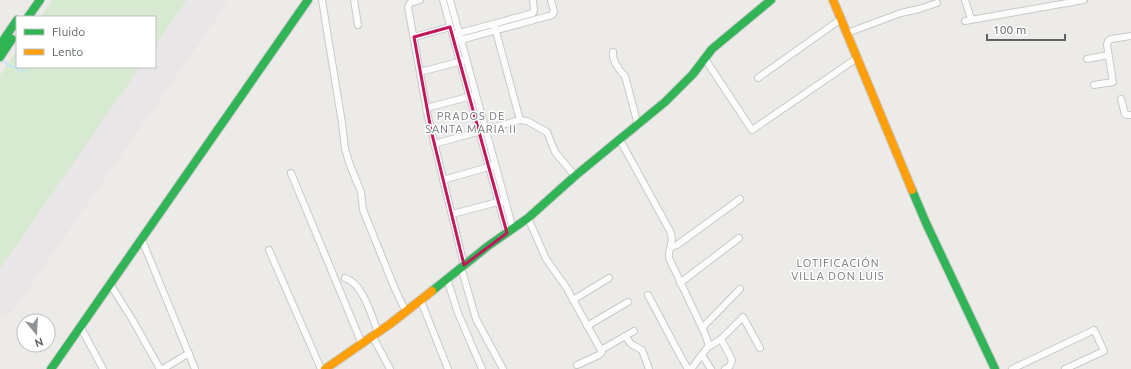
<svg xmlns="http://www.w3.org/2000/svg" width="1131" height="369" viewBox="0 0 1131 369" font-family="Ubuntu,sans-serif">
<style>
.green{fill:#d8e9d2}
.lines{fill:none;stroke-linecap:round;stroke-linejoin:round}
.stream{stroke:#bbe7f8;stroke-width:1.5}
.runway{stroke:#e8e6e6;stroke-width:35}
.street-casing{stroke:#c8c9c9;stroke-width:8}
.fast-casing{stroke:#c8c8c9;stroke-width:10}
.slow-casing{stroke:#c8c8c9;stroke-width:10}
.street{stroke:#fcfcfc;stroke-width:6}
.fast{stroke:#30b455;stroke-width:8}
.slow{stroke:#ff9f0a;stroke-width:8}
.marked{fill:none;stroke:#c2185b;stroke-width:3;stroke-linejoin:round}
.labels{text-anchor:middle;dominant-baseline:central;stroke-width:3;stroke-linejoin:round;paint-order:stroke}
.neighbourhood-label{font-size:11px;letter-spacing:1px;fill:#6d7478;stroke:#fff}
</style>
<rect width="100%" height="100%" fill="#edebe8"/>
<g class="green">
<path d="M52,0h146l-43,61v-44h-115z"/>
<path d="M17,50v17h134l-151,217v-209z"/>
</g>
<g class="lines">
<path class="stream" d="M2,60l6,5 17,7"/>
<path class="runway" d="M0,299l208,-299"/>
<g class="street-casing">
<g id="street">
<path d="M322,0l20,123 3,26 5,16 11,27 2,18 32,79 11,23"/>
<path d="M354,0l4,25"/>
<path d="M420,0l-10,3 -2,4 20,110 36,148"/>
<path d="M443,0l64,233"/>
<path d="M450,0l63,229"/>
<path d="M965,0l6,19"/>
<path d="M965,21l119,-21"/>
<path d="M494,24l26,96"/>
<path d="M847,33l54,-20 18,-4 18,-6"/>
<path d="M456,34l77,-21 1,-3 -1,-10"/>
<path d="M414,37l36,-10"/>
<path d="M457,41l95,-26 2,-3 -3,-12"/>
<path d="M613,52c-1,9 6,18 12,24l13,49"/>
<path d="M705,59l47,71 105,-72"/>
<path d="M1087,59l21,-4"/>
<path d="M420,72l42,-11"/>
<path d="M758,78l83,-59"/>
<path d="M1094,85l19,-3 -6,-37 1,-4 3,-2 20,-3"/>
<path d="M1121,99l4,15 2,1h4"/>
<path d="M426,108l46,-12"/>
<path d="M620,140l50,91c5,12 -2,15 -1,27l36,76 4,12"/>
<path d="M434,144l86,-24 7,1 20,11 8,20 20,24"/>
<path d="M291,173l71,171"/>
<path d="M443,180l49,-14"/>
<path d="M452,214l50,-13"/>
<path d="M528,218l18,41 20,28 36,65 -3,3 -22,10"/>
<path d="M142,240l53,129"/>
<path d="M671,247l6,-2 63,-46"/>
<path d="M269,250l52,119"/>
<path d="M461,267l15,52 27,50"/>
<path d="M345,278c18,5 27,39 33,55"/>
<path d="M447,279l11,34 24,56"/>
<path d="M680,283l59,-45"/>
<path d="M110,284l22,35 28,50"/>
<path d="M648,295l33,62 7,12"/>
<path d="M573,300l36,-22"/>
<path d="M421,301l27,68"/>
<path d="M80,326l23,43"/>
<path d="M587,326l41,-24"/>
<path d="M702,328l38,-39"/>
<path d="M625,336l6,8 11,6 7,19"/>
<path d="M373,337l17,32"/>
<path d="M721,339l11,21 -2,6 -5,3"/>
<path d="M601,350l33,-19"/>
<path d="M702,355l9,14"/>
<path d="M163,369l26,-16"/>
<path d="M691,369l16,-21 14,-9 22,-22 17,31"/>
<path d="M1012,369l82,-39 10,21 -39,18"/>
</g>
</g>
<g class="fast-casing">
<g id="fast">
<path d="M28,17l12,-17"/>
<path d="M0,45l17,-25"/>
<path d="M0,57l12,-18"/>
<path d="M912,190l14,33 69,146"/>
<path d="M432,291l56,-45 40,-28 47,-42 90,-74 28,-28 19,-25 59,-49"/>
<path d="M51,369l257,-369"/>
</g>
</g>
<g class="slow-casing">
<g id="slow">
<path d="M833,0l79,190"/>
<path d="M325,369l65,-45 42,-33"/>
</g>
</g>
<use href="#street" class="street"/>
<use href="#fast" class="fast"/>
<use href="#slow" class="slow"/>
</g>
<path class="marked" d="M450,27l57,206 -43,32 -33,-135 -17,-93z"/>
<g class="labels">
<g class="neighbourhood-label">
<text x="471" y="116">PRADOS DE<tspan x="471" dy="13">SANTA MARIA II</tspan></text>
<text x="838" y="263">LOTIFICACIÓN<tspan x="838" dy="13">VILLA DON LUIS</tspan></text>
</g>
</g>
<rect x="16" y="16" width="140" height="52" fill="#ffffff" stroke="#bec0c2"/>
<rect x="24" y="29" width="20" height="6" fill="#30b455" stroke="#bec0c2"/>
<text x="52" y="36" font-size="12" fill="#5c6266">Fluido</text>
<rect x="24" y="49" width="20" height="6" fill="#ff9f0a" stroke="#bec0c2"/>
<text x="52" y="56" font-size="12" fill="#5c6266">Lento</text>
<g transform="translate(36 333) rotate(162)"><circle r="19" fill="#ffffff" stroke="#bec0c2"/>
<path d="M0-3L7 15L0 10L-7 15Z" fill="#8f9294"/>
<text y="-6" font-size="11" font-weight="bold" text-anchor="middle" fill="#5c6266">N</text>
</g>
<path d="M987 34v6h78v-6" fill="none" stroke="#5c6266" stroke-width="2"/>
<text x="993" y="34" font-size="12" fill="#5c6266" stroke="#ffffff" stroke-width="3" paint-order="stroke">100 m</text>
</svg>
